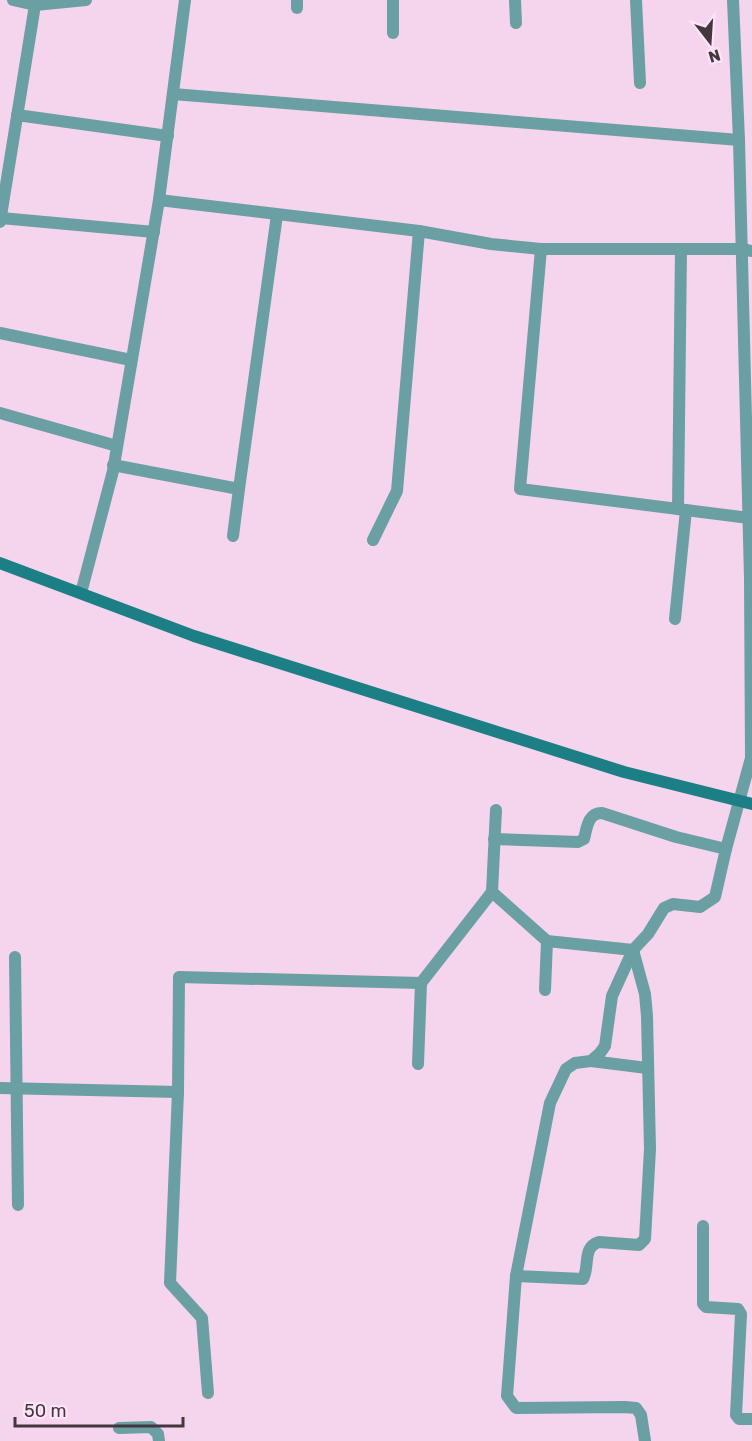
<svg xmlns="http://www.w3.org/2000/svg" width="752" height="1441" viewBox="0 0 752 1441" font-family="Rubik,sans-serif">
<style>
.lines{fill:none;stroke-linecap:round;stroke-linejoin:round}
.minor{stroke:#6a9fa3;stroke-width:12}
.secondary{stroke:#1c7f85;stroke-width:12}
</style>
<rect width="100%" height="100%" fill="#f5d4ed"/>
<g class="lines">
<g class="minor">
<path d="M13,0l22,5 51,-5"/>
<path d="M297,0v8"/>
<path d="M515,0l1,23"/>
<path d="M636,0l4,83"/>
<path d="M393,33v-33"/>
<path d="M173,94l566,46"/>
<path d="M17,115l151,21"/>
<path d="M159,200l260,31 72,13 50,5h201l10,2"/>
<path d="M1,218l153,14"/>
<path d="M0,222l35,-217"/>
<path d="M541,249l-21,240 229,29"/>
<path d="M0,333l131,27"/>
<path d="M0,413l117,33"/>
<path d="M113,465l126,24 -6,47"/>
<path d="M239,489l38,-274"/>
<path d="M678,509l3,-260"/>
<path d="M373,540l24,-49 22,-260"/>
<path d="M81,593l32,-122 46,-271 26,-200"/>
<path d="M675,619l11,-109"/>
<path d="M496,810l-4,82 55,49 86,9 12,44 2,22 3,133 -5,90 -6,6 -40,-3c-17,5 -9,24 -16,37l-67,-3"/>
<path d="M494,839l84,3 6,-3c3,-12 4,-26 18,-26l74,24 50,12"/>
<path d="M15,957l3,248"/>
<path d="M545,990l2,-49"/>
<path d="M591,1061l56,7"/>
<path d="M418,1064l3,-81"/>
<path d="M0,1088l178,4"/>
<path d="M703,1226v78l3,3 32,2 3,5 -5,101 3,4h13"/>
<path d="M208,1393l-6,-75 -32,-35 8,-191 1,-115 242,6 71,-91"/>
<path d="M119,1428l32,-1 7,7 1,7"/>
<path d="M645,1441l-4,-26 -5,-7 -11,-1 -109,1 -9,-12 9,-120 34,-173 16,-34 9,-6 16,-2 9,-8 5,-7 7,-50 21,-46 15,-16 16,-26 9,-4 27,3 15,-10 11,-48 25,-91 -1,-180 -11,-438 -6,-140"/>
</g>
<path class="secondary" d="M0,563l194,73 430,136 128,32"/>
</g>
<g transform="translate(710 42) rotate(163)" stroke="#fee4f8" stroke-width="4.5" paint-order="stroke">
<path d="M0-4.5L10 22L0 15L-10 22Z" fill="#42363f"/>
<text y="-9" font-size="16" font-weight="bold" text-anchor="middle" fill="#42363f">N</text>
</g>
<path d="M15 1417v9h168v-9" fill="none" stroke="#42363f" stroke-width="3"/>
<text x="24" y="1417" font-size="18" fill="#42363f" stroke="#fee4f8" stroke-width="4.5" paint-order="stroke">50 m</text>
</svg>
